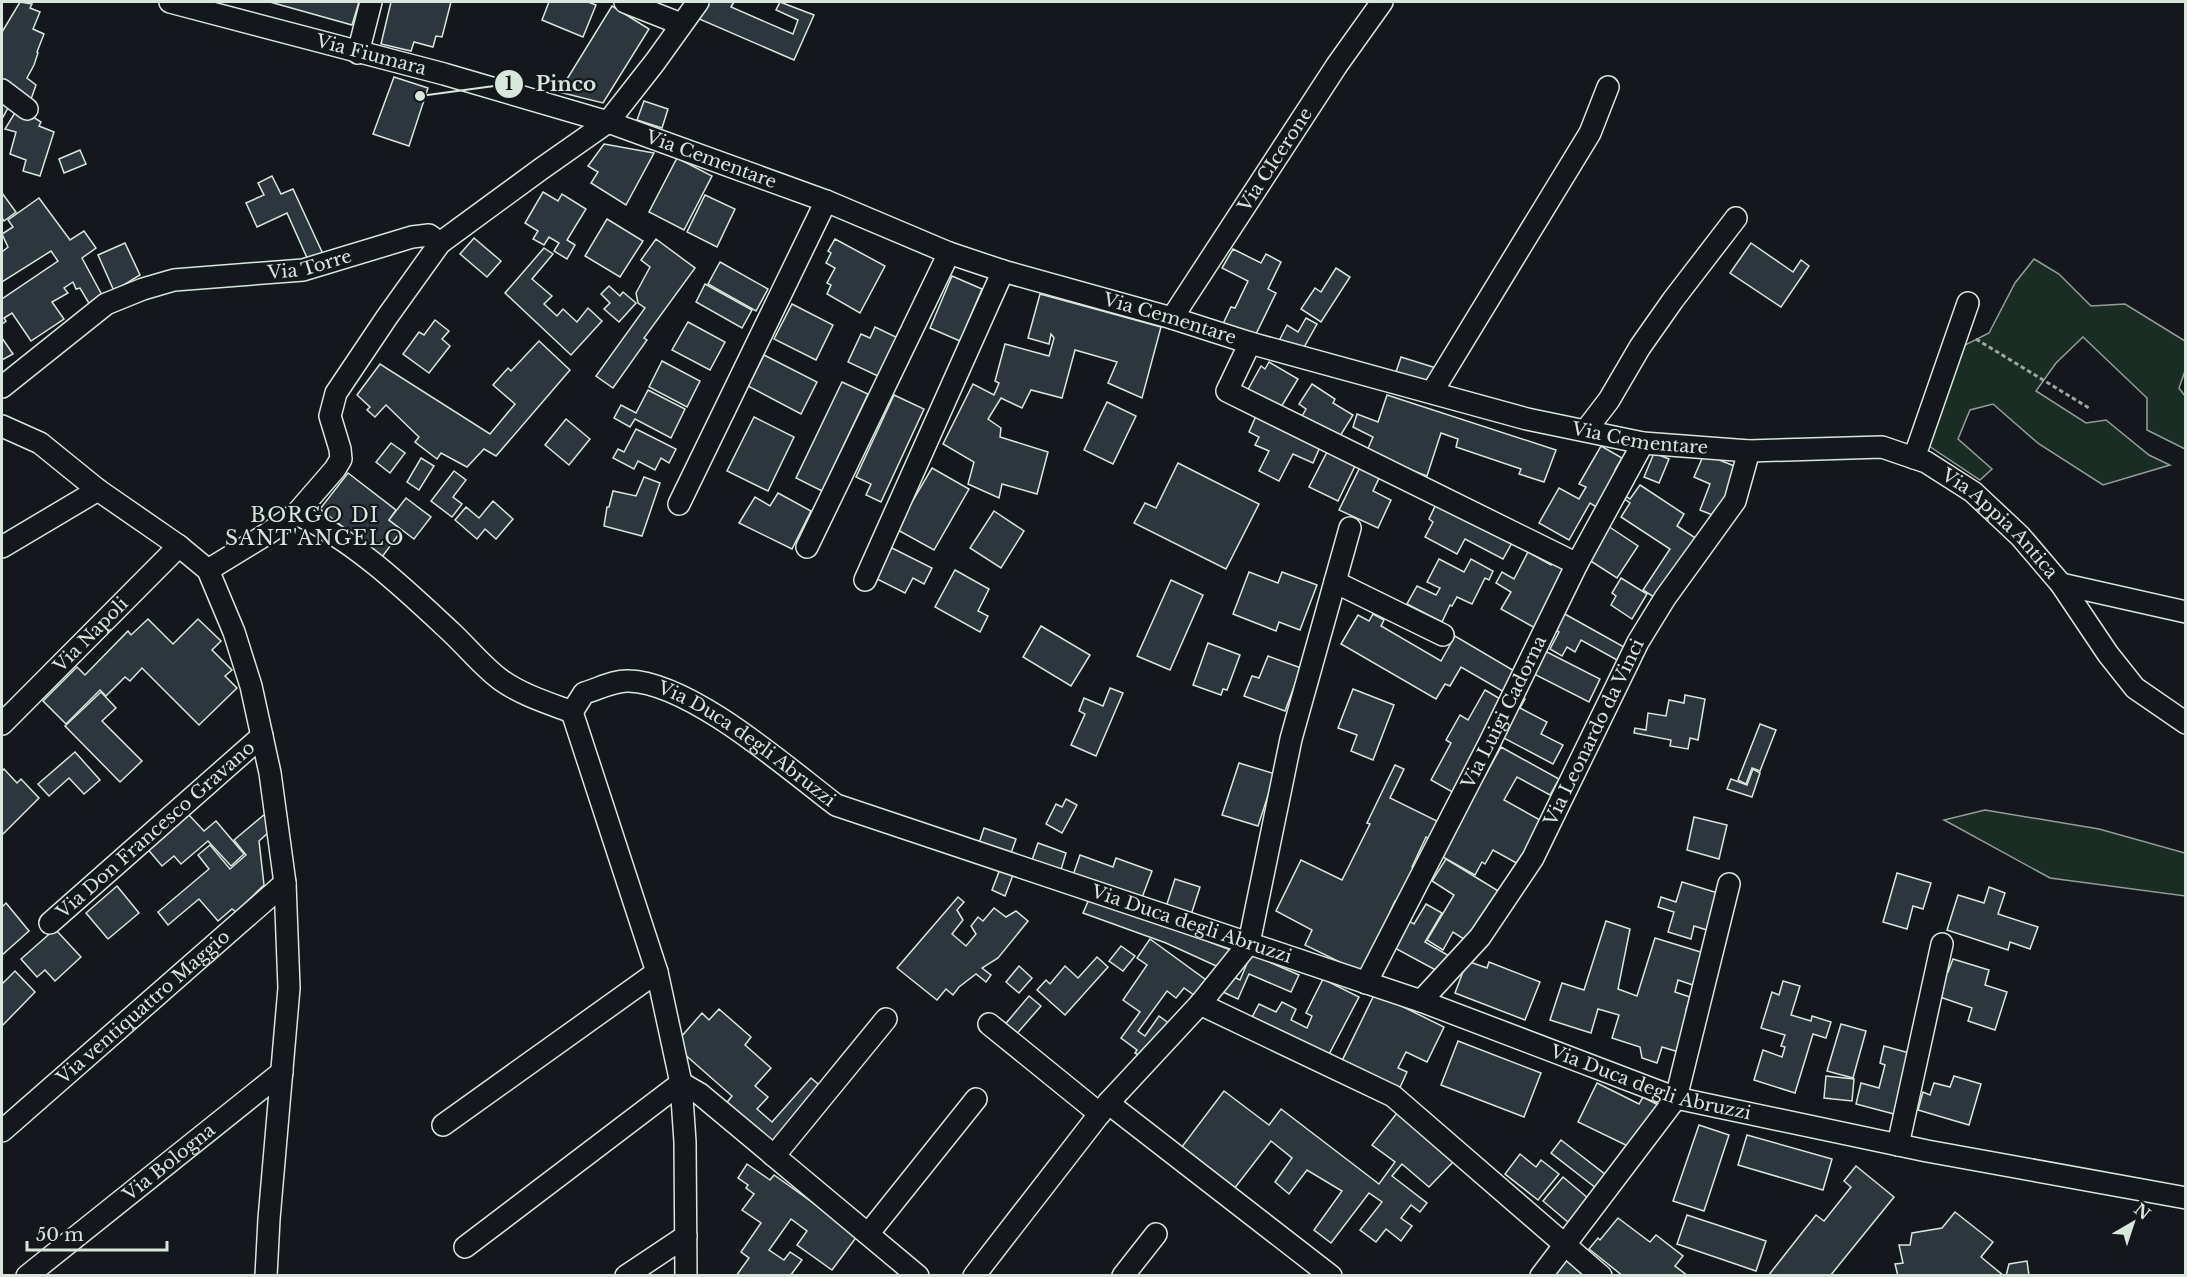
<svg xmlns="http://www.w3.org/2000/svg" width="2187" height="1277" viewBox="0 0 2187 1277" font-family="'Libre Baskerville',serif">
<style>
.green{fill:#1a2d24;stroke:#939e99;stroke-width:1.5}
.building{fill:#2c363c;stroke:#d8e6dc;stroke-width:1.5}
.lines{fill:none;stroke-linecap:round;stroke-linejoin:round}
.minor-casing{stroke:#d8e6dc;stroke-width:24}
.path{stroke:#9da8a2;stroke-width:3;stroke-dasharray:4.5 3;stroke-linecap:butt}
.minor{stroke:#14181c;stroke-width:21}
.labels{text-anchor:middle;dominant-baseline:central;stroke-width:4.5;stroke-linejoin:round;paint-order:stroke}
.street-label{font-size:18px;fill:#d8e6dc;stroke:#14181c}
.neighbourhood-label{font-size:20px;letter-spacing:1.5px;fill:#d8e6dc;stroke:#14181c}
.leader{fill:none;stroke:#d8e6dc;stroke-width:2}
.callout-dot{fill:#d8e6dc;stroke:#14181c;stroke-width:2}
.mark-label{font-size:18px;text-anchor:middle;font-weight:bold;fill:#111}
.callout-label{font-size:20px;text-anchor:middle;font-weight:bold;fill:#d8e6dc;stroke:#14181c;stroke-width:4.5;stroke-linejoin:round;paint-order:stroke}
</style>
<rect width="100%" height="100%" fill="#14181c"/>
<g class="green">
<path d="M2034,259l25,15 32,32 34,-2 60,37v30l-6,17 6,8v53l-38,-19v-32l-64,-61 -27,26 -20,28 50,32 20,-3 43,35 21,10 -67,20 -64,-41 -46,-40 -23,6 -12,29 34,30 -12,11 -51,-34 27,-86 9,-15 24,-12 26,-50z"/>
<path d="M1985,810l114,19 86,24v43l-135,-18 -106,-58z"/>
</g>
<g class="building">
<path d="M20,2l12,2 -2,4 10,4 -7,17 11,5 -7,18 1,1 -4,12 -7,13 9,7 -6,17 -28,-22v-48z"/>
<path d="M270,2h89l-7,23z"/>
<path d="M391,2h60l-9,35 -6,-1 -3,11 -19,-5 -3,9 -30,-7z"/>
<path d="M549,2h39l8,3 -13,32 -41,-17z"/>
<path d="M708,2h26l-3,5 62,27 5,-14 -22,-10 4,-8 34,13 -20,45 -97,-42z"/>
<path d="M612,6l37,23 -46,74 -44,-11z"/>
<path d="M394,77l34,11 -19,58 -36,-12z"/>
<path d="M2,100l7,6 -7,13z"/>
<path d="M644,101l24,8 -6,19 -25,-8z"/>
<path d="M16,111h8l17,11 -2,4 15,6 -14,44 -17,-5 3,-11 -16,-6 6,-22 -11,-3z"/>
<path d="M604,144l50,9 -28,52 -35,-22 7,-11 -10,-6z"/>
<path d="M80,150l6,14 -22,9 -5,-14z"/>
<path d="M677,158l35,18 -28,54 -35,-18z"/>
<path d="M272,176l9,18 12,-5 30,65 -15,6 -21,-47 -30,14 -11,-24 18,-8 -6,-12z"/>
<path d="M543,192l15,9 4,-7 24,15 -19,31 8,5 -8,14 -13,-8 5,-8 -10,-6 -5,8 -11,-6 5,-8 -13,-8z"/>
<path d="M2,193l14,19 -12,9 -2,-3z"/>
<path d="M705,195l30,14 -18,38 -30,-15z"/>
<path d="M39,198l31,42 14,-9 12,17 -14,10 21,39 -13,8 -10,-17 -4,1 -3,-7 -9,6 4,5 -16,9 12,17 -33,22 -19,-28 -8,5 2,3 -4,3v-25l56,-38 -7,-10 -49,31v-30l6,-5 -6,-13 11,-7 -5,-7z"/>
<path d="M607,219l36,22 -23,36 -35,-21z"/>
<path d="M474,238l27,23 -14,16 -27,-23z"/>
<path d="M656,239l39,29 -51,70 3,2 -34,48 -17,-12 49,-68 -7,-5 -2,-10 14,-26 -9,-7z"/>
<path d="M835,239l50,27 -25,47 -33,-19 4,-9 -4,-2 8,-15 -9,-5 5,-10 -3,-2z"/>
<path d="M125,243l15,32 -26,16 -16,-36z"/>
<path d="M1751,243l42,29 8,-12 8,6 -28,41 -51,-34z"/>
<path d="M544,248l9,6 -21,25 20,17 -8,8 13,12 6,-7 14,13 11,-14 14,13 -31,34 -66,-62z"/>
<path d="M1233,249l28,14 5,-9 15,8 -13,27 8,4 -22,45 -32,-12 9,-19 4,1 13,-27 -26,-13z"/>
<path d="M720,262l48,27 -12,22 -48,-27z"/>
<path d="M1336,268l14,9 -29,45 -20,-13 14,-21 6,4z"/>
<path d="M952,276l30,13 -22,52 -30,-13z"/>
<path d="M705,284l47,26 -10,18 -46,-26z"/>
<path d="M609,286l11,10 3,-4 13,11 -17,19 -15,-13 6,-6 -9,-9z"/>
<path d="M1040,294l121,33 -19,71 -34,-15 9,-21 -42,-12 -13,48 -31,-8 -9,18 -21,-10 -13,21 13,9 -1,9 48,15 -11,42 -35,-10 -3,14 -31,-14 6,-22 -31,-18 30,-60 21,11 5,-12 -4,-2 10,-37 44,12 5,-18 -3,-4 -2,10 -21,-6z"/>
<path d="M792,304l41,21 -17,35 -42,-21z"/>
<path d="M1306,318l11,6 -14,25 -24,-8 8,-16 11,7z"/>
<path d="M435,320l14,11 -7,8 8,7 -21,27 -26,-19 16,-22 5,3z"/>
<path d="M688,322l37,20 -15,28 -38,-20z"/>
<path d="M875,327l23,11 -18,39 -32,-15 13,-28 9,4z"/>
<path d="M2,338l11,16 -11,6z"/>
<path d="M539,341l31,29 -74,86 -12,-7 -17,18 -26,-14 -4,6 -22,-17 4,-5 -33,-32 -11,12 -8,-7 3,-3 -13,-12 23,-31 110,70 25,-30 -22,-19 15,-17 3,3z"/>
<path d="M764,355l53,27 -16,32 -53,-28z"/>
<path d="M1401,357l35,11 -9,15 -31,-11z"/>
<path d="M662,361l38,20 -13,26 -38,-20z"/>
<path d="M1269,362l29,17 -20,33 -32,-19 15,-27 4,3z"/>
<path d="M842,382l26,12 -46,97 -26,-13z"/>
<path d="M1312,384l23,15 -2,4 20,12 -16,26 -36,-23 5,-9 -7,-5z"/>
<path d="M648,390l37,19 -14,29 -36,-19 -5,8 -16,-9 7,-13 15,8z"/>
<path d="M894,395l30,14 -43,93 -15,-7 5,-11 -15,-7z"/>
<path d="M1387,395l169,55 -12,32 -25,-8 2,-5 -65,-22 2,-8 -17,-6 -14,43 -61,-23 7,-16 -20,-10 4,-13 21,8z"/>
<path d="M1107,402l29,14 -23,48 -29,-14z"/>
<path d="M1256,416l64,31 -7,16 -20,-9 -14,27 -20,-10 10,-20 -14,-6 4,-8 -10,-5z"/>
<path d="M754,417l40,20 -26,54 -41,-20z"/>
<path d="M566,419l24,20 -21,26 -24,-20z"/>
<path d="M636,429l40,20 -7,14 -8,-5 -6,12 -17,-9 -4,8 -21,-11 5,-9 6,3z"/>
<path d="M391,443l14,10 -15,20 -14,-11z"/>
<path d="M1601,446l21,12 -7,12 9,4 -21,37 -13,-8 -21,37 -30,-17 20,-35 20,11 7,-12 -7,-3z"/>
<path d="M1327,452l28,14 -17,35 -29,-14z"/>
<path d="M1654,453l15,6 -10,24 -15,-6z"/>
<path d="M1704,454l33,13 -17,51 -20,-8 10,-26 -16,-7z"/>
<path d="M421,458l13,8 -15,24 -12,-8z"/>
<path d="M1178,463l81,41 -33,65 -92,-46 11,-20 11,5z"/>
<path d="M1361,465l20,9 -8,17 18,9 -13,28 -39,-18z"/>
<path d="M932,468l37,21 -35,61 -38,-21z"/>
<path d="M454,471l12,9 -13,17 9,7 -10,13 -21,-16z"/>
<path d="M348,473l48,37 -7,10 13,10 -20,27 -62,-48z"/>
<path d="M644,477l16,6 -18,53 -38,-10 3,-19h2l4,-16 23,5z"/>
<path d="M1640,485l44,29 -7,12 20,13 -37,62 -17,-11 27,-41 -49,-32 9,-14 -7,-5 1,-3 6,4z"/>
<path d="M778,493l33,18 -19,38 -53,-26 16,-26 15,9z"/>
<path d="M406,498l25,19 -17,22 -25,-19z"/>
<path d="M493,501l20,18 -17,20 -11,-10 -8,10 -22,-19 11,-13 13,11z"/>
<path d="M1437,502l76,39 -10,18 -38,-20 -8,15 -32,-17 8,-15 -4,-3z"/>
<path d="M994,511l30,20 -23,37 -31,-20z"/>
<path d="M1608,526l30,20 -21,32 -31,-20z"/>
<path d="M888,546l44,22 -8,16 -11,-6 -8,15 -32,-16z"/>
<path d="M1528,552l23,13 3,-5 16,9 -33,60 -36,-20 10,-17 -15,-9 6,-11 12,7z"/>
<path d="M1439,559l25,13 7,-13 22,12 -4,9 -4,-2 -13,26 -15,-7 -5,9 -2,-1 -8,17 -35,-18 10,-18 19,9 4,-7 -13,-6z"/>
<path d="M955,570l34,19 -11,22 10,5 -8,16 -45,-25z"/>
<path d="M1249,572l29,11 4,-11 35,13 -17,45 -21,-8 -3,9 -43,-17z"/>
<path d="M1621,578l26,16 -15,25 -21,-14 5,-9 -4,-3z"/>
<path d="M1171,580l32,15 -33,75 -33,-14z"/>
<path d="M1563,613l61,34 -7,13 -36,-20 -6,12 -8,-5 -5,9 -12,-7 9,-17 -5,-3z"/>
<path d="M1373,614l11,6 -3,6 60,35 14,-25 61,36 -12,20 -43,-25 -11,19 -5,-2 -9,15 -95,-55 17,-29 11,6z"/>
<path d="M148,619l25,25 25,-25 23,22 -9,9 20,20 -7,6 12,12 -38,37 -57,-57 -12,13 -5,-4 -19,19 -6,-6 -34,34 -23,-23 34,-34 8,8 43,-44 3,4z"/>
<path d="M1041,626l49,29 -19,31 -48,-29z"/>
<path d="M1208,643l32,12 -13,35 -4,-1 -2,6 -28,-10z"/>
<path d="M1543,650l57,29 -11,23 -57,-29z"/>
<path d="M1268,656l33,12 -16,43 -41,-15 8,-20 7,2z"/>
<path d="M1110,688l13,5 -27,63 -25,-11 14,-31 -6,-3 5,-13 19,8z"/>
<path d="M1353,689l41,16 -21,55 -22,-9 6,-16 -19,-7z"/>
<path d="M1485,690l22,13 -51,91 -25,-14 20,-37 -5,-3 14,-25 8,5z"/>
<path d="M101,692l15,16 -14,13 40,40 -22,21 -55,-56z"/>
<path d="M1685,695l20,4 -7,41 -8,-2 -2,11 -18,-3 1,-6 -37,-7 1,-5 11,2 2,-17 18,3 3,-16 15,3z"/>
<path d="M1519,696l6,3 -5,9 27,14 -6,12 22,11 -10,19 -55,-29z"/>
<path d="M1760,724l16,6 -16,41 -8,-3 -6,16 -8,-4z"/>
<path d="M1501,747l58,32 -9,16 -33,-18 -13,23 36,20 -7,14 3,1 -16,30 -27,-15 -8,14 -3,-2 -7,13 -34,-19z"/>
<path d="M75,752l25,28 -16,14 -15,-16 -20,18 -11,-12z"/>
<path d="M1239,763l36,11 -17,52 -36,-11z"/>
<path d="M1395,765l9,4 -14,29 49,24 -8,18 -5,-3 -14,30 7,4 -17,34 -7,-4 -5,11 8,4 -36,57 -57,-28 7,-15 -36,-19 25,-51 41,20 28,-56 -3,-1z"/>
<path d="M4,769l13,14 4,-4 18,19 -37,37v-64z"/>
<path d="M1753,769l7,4 -8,24 -25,-8 4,-10 16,6z"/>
<path d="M1066,799l11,6 -15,28 -16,-9 10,-20 6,3z"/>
<path d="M265,814l5,17 -11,10 5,44 -28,27 -4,-3 -14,12 -19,-22 -31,26 -10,-13 51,-43 -11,-14 12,-10 20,24 16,-14 -12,-15z"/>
<path d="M189,815l15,16 12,-10 28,33 -13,12 -23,-25 -27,23 -7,-8 -12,10 -17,-20 13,-11 3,4z"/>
<path d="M1694,817l33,8 -8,34 -32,-9z"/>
<path d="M984,828l32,11 -6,17 -32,-10z"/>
<path d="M1038,843l28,10 -6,20 -29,-10z"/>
<path d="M1080,855l33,12 3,-9 36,13 -12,32 -68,-25z"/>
<path d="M1446,859l54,33 -30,51 -17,-11 -10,18 -16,-10 27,-45 -22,-14z"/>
<path d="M1000,869l13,6 -8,21 -13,-6z"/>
<path d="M1897,873l34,10 -8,26 -10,-3 -6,23 -24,-7z"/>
<path d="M1175,879l25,8 -9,28 -25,-8z"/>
<path d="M1682,882l39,12 -11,37 -16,-5 -3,13 -23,-7 6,-20 -16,-5 3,-10 15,5z"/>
<path d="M117,886l22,27 -31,26 -22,-26z"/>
<path d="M1989,887l16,6 -7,21 40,13 -8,22 -20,-7 -2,8 -61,-20 11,-35 26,8z"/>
<path d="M958,897l6,5 -7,8 6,10 -11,14 14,12 10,-12 -5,-8 7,-9 5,4 11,-13 12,9 10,-6 12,10 -30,37 -16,10 9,7 -5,7 -10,-8 -17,13 -6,8 -7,-6 -9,11 -40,-32z"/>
<path d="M1090,897l146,55 -11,18 -59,-27 -83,-30z"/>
<path d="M6,903l23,28 -27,24v-48z"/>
<path d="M1426,904l16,9 -17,29 31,18 -13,14 -50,-27 16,-26 5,3z"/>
<path d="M1606,921l24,8 -12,60 19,7 18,-58 52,16 -9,15 -5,16 -15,-5 -3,12 15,5 -4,13 8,3 -12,40 -20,-6 -5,16 -15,-5 -2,-11 -28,-9 7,-23 -21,-6 -7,24 -41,-13 12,-37 22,7z"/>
<path d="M55,929l26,28 -26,24 -10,-11 -8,7 -16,-18z"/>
<path d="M1150,939l63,46 -12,15 -17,-12 -8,10 -9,-7 -29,40 7,5 14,-20 15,11 -29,32 -10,-6 2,-3 -16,-12 19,-26 -17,-12 24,-35 -10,-7z"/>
<path d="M1121,946l14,10 -12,15 -14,-10z"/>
<path d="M1251,954l48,21 -8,17 -42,-18 -11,25 -15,-7 7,-17 10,5z"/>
<path d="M1097,957l11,10 -43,48 -28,-25 9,-10 4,4 15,-18 13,12z"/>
<path d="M1953,959l36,11 -4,15 22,7 -12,38 -27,-9 4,-13 -38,-13 8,-25 6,2z"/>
<path d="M1467,961l20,7 2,-6 51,20 -15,38 -70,-27z"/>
<path d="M1019,966l13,12 -13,15 -13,-11z"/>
<path d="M15,971l20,21 -33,34v-42z"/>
<path d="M1323,979l36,18 -33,63 -76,-39 9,-17 17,8 6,-10 14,7 -5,11 16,8 5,-12 -6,-3z"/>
<path d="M1783,981l17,5 -9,29 20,6 1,-5 19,6 -5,16 -13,-4 -18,59 -41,-13 9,-30 19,7 3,-10 -4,-1 4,-11 -24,-7 11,-36 7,3z"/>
<path d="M1375,993l69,34 -17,35 -21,-10 -8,16 9,4 -10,22 -58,-27z"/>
<path d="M1029,996l12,10 -28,32 -11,-10z"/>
<path d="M719,1009l32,28 -6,8 26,23 -16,18 13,11 -11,12 15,13 39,-44 13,11 -51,60 -49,-43 8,-10 -58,-51 28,-32 7,7z"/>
<path d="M1841,1024l25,7 -13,47 -26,-7z"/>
<path d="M1458,1041l83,32 -17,44 -83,-32z"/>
<path d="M1884,1046l29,8 -11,23 -8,37 -38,-10 5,-21 18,5 6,-23 -5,-2z"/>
<path d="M1826,1076l28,3 -2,22 -28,-3z"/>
<path d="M1954,1076l27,8 -12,41 -51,-15 5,-18 7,3 4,-12 16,4z"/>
<path d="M1597,1083l42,21 4,-7 19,10 -28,42 -56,-27z"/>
<path d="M1224,1091l45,34 12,-16 98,75 16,-22 -23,-17 25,-32 56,49 -24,25 -27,-23 -10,12 35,27 -7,9 -9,-7 -10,13 11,8 -11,15 -15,-12 -10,13 -16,-12 22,-28 -13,-9 -38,50 -17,-13 28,-39 -35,-21 -18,24 -14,-12 17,-24 -21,-17 -37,48 -53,-41z"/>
<path d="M1699,1125l30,10 -25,76 -31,-10z"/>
<path d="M1747,1135l85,24 -9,31 -85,-25z"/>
<path d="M1561,1140l45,35 -10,13 -45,-35z"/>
<path d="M1520,1154l16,13 5,-7 18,14 -21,26 -33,-26z"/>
<path d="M747,1164l23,16 4,-5 84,60 -26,35 -35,-25 10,-14 -16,-12 -22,31 15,10 6,-8 12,8 -12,16h-54l13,-18 -8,-6 20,-29 -19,-13 12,-16 -8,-6 2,-3 -10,-7z"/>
<path d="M1856,1166l38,31 -64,79h-62l48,-61 8,6 27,-34 -7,-6z"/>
<path d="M1563,1177l26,22 -20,24 -26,-22z"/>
<path d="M1955,1212l38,30 -12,15 23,19h-106l-3,-12 8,-1 -4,-18h11l2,-12 30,-5z"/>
<path d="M1687,1215l79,26 -10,30 -79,-27z"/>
<path d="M1618,1218l32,24 6,-7 27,21 -8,10 13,10h-65l-34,-27 9,-11 2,2z"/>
<path d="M1565,1258l22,18h-36z"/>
<path d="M2027,1261l2,15h-23l3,-12z"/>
</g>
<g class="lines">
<g class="minor-casing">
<g id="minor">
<path id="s1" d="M170,2l274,72 164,48 218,79 123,52 54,18 169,47 78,25 277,76 116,24 106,8 133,-4 44,15 47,30 47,44 41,48 47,70 27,34 51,35"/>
<path d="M625,2l56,22"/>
<path d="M358,53l13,-51"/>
<path d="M2,90l25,19"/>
<path id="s2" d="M1172,318l165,-253 45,-63"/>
<path d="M1250,343l-23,48 350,173"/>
<path id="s3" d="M2,387l104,-83 37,-15 31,-9 129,-10 109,-33 17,-2 11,8"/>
<path d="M1432,392l158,-259 18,-46"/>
<path d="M2,426l38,17 58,47 81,56 29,24 26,62 17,54 19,87 15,110 4,105 -20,231 -3,57"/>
<path d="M1586,430l23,-30 31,-53 33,-47 63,-82"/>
<path d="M1914,458l54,-155"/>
<path d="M679,504l147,-303"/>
<path id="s4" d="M296,514c57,25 111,77 156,119 16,15 31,34 49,47 21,15 47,23 71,32l12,-19c14,-4 31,-13 45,-12 62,2 157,86 207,124l585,196 255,97 251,53 259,47"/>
<path d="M2,547l96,-57"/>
<path d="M807,547l142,-294"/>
<path d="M208,570l59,-36 29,-20 39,-45 6,-10 -1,-10 -10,-33 6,-23 51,-76 53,-74 101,-74 67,-47 47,-60 43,-60"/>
<path d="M865,580l138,-309"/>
<path d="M1335,582l108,53"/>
<path d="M2061,584l125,28"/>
<path d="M572,712l85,260 24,111 4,59 1,134"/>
<path id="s5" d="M2,724l177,-178"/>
<path id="s6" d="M50,923l212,-187"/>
<path id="s7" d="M1366,983l123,-239 88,-180 66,-121"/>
<path id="s8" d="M1421,1001l59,-64 53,-79 105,-216 27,-44 70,-97 14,-50"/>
<path d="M1200,1004l193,92 208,180"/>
<path d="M989,1024l111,90"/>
<path d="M1108,1103l223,173"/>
<path d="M443,1125l214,-153"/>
<path id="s9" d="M2,1131l283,-248"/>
<path d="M1898,1145l44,-201"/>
<path d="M774,1156l112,-137"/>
<path d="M868,1234l108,-135"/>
<path d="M465,1247l216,-164 19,11 218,182"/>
<path id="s10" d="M27,1276l255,-204"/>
<path d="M626,1276l60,-40"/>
<path d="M974,1276l134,-173 92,-99 49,-61 42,-204 59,-211"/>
<path d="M1123,1276l33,-42"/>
<path d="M1541,1276l135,-178 53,-214"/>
</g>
</g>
<path class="path" d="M1976,339l113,69"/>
<use href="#minor" class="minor"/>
</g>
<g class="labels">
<g class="street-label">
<text stroke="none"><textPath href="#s1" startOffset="208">Via Fiumara</textPath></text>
<text stroke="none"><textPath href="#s1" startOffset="564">Via Cementare</textPath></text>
<text stroke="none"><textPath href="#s2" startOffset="189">Via CIcerone</textPath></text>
<text stroke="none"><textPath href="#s3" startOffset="342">Via Torre</textPath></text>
<text stroke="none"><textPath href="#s1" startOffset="1050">Via Cementare</textPath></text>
<text stroke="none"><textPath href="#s1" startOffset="1536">Via Cementare</textPath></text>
<text stroke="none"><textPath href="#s1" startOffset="1922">Via Appia Antica</textPath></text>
<text stroke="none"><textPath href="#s5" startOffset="126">Via Napoli</textPath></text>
<text stroke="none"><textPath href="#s7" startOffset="304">Via Luigi Cadorna</textPath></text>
<text stroke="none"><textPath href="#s8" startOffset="322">Via Leonardo da Vinci</textPath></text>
<text stroke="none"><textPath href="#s4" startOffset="548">Via Duca degli Abruzzi</textPath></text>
<text stroke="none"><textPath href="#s6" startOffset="141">Via Don Francesco Gravano</textPath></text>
<text stroke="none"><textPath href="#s4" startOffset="1032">Via Duca degli Abruzzi</textPath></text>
<text stroke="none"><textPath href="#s9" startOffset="188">Via ventiquattro Maggio</textPath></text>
<text stroke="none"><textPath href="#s4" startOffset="1518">Via Duca degli Abruzzi</textPath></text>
<text stroke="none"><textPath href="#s10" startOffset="182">Via Bologna</textPath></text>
</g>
<g class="neighbourhood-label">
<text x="315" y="515">BORGO DI<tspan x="315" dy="23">SANT'ANGELO</tspan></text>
</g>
</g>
<path class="leader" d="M420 96L509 84"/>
<g class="callout-dot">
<circle cx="420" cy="96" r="6"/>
<circle cx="509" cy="84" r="15"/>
</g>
<g class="mark-label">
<text x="509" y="90">1</text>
</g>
<g class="callout-label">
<text x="566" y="91">Pinco</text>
</g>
<rect width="2187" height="1277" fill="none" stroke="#d8e6dc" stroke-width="6"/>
<g transform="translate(2133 1223) rotate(39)" stroke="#14181c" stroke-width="4.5" paint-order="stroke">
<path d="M0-4.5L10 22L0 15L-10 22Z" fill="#d8e6dc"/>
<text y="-9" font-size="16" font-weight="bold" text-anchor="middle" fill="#d8e6dc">N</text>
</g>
<path d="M27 1241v9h140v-9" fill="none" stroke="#d8e6dc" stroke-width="3"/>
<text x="36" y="1241" font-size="18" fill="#d8e6dc" stroke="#14181c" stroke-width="4.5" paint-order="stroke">50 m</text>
</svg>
